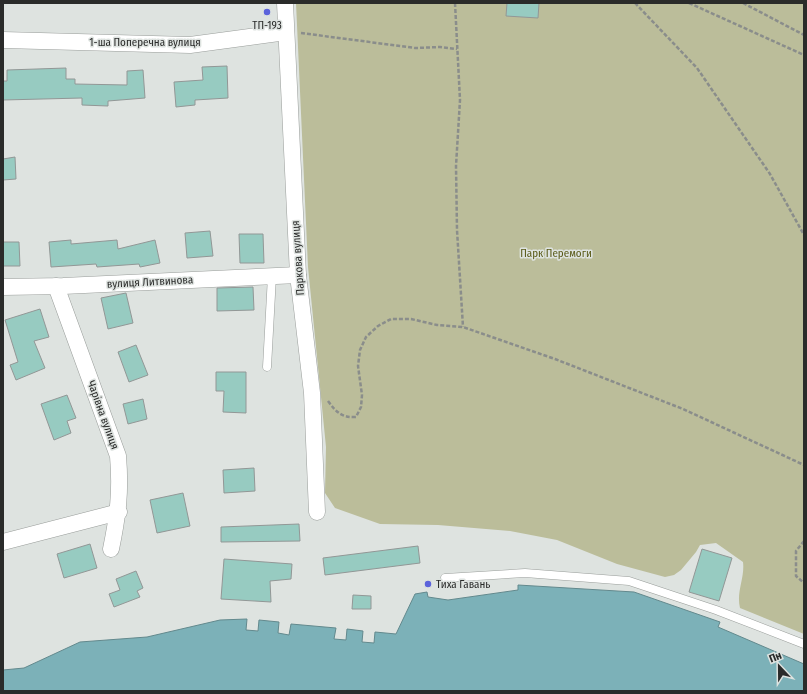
<svg xmlns="http://www.w3.org/2000/svg" width="807" height="694" viewBox="0 0 807 694" font-family="'Fira Sans Condensed',sans-serif">
<style>
.green{fill:#bbbd9a}
.water{fill:#7cb1b8;stroke:#63898d}
.building{fill:#97cbc1;stroke:#929796}
.lines{fill:none;stroke-linecap:round;stroke-linejoin:round}
.service-casing{stroke:#999d9a;stroke-width:9}
.minor-casing{stroke:#999d9a;stroke-width:17}
.path{stroke:#8a8d8b;stroke-width:2.5;stroke-dasharray:4 2;stroke-linecap:butt}
.service{stroke:#fff;stroke-width:8}
.minor{stroke:#fff;stroke-width:16}
.poi-dot{fill:#5b63db;stroke:#dee3e0;stroke-width:1.5}
.labels{text-anchor:middle;dominant-baseline:central;stroke-width:3;stroke-linejoin:round;paint-order:stroke}
.poi-label{font-size:11px;fill:#2a2b2a;stroke:#dee3e0}
.street-label{font-size:11px;fill:#2a2b2a;stroke:#dee3e0}
.park-label{font-size:11px;fill:#585916;stroke:#dee3e0}
</style>
<rect width="100%" height="100%" fill="#dee3e0"/>
<path class="green" d="M296,3h508v631l-64,-26c-4,-16 5,-30 3,-46l-27,-19 -16,2 -4,7 -15,18 -7,5 -9,2 -48,-13 -60,-24 -47,-9 -72,-6 -58,-1 -45,-16 -10,-15 1,-46 -18,-180z"/>
<path class="water" d="M518,585l116,7 86,30 -2,5 86,37v27h-801v-21l21,-2 56,-26 67,-5 73,-17 27,-1 -1,11 12,1 1,-11 20,2 -1,11 11,2 2,-11 45,4 -2,11 12,1 1,-11 16,2 -1,11 12,1 1,-11 21,2 19,-40 12,-2 1,5 20,3 70,-10z"/>
<g class="building">
<path d="M507,3h32l-1,15 -32,-2z"/>
<path d="M227,66l1,32 -33,2v5l-19,2 -2,-25 29,-2 -1,-13z"/>
<path d="M66,68v11h9v5l52,1v-14l16,-1 2,28 -37,3v5l-26,-1v-7l-79,2v-19h4v-11z"/>
<path d="M15,157l1,22 -13,1v-21z"/>
<path d="M210,231l3,25 -26,2 -2,-25z"/>
<path d="M239,234h24l1,29h-24z"/>
<path d="M71,240v4l46,-4 1,9 37,-9 5,23 -20,4 -1,-3 -42,3 -1,-3 -45,3 -2,-25z"/>
<path d="M3,242h16l1,24h-17z"/>
<path d="M253,287l1,23 -37,1v-23z"/>
<path d="M126,293l7,30 -25,6 -7,-31z"/>
<path d="M40,309l9,28 -15,4 11,27 -29,12 -6,-15 8,-3 -13,-42z"/>
<path d="M136,345l12,30 -19,7 -11,-30z"/>
<path d="M216,372h30v41l-23,-1 1,-21h-8z"/>
<path d="M67,395l9,23 -9,3 4,12 -17,7 -13,-36z"/>
<path d="M143,399l4,20 -19,5 -5,-20z"/>
<path d="M254,468l1,23 -31,2 -1,-23z"/>
<path d="M183,493l7,33 -33,7 -7,-33z"/>
<path d="M299,524l1,17 -79,1v-15z"/>
<path d="M90,544l7,24 -33,10 -7,-24z"/>
<path d="M418,546l2,17 -95,12 -2,-17z"/>
<path d="M702,549l30,9 -13,43 -30,-9z"/>
<path d="M224,559l68,5 -1,15 -21,2 1,21 -50,-3z"/>
<path d="M136,571l7,17 -6,3 3,6 -26,10 -5,-13 11,-4 -4,-11z"/>
<path d="M353,595l18,1v13h-19z"/>
</g>
<g class="lines">
<g class="service-casing">
<g id="service">
<path d="M267,367l5,-91"/>
<path d="M445,578l80,-5 104,8 87,29 88,34"/>
</g>
</g>
<g class="minor-casing">
<g id="minor">
<path d="M285,3l13,272 14,118 5,119"/>
<path d="M3,40l187,5 96,-13"/>
<path d="M56,286l62,170c3,35 0,59 -7,93"/>
<path d="M3,287l60,-1 235,-11"/>
<path d="M3,542l116,-30"/>
</g>
</g>
<g class="path">
<path d="M455,3l5,97 -4,66 1,64 6,97"/>
<path d="M635,3l62,65 73,106 34,61"/>
<path d="M689,3l115,52"/>
<path d="M743,3l61,32"/>
<path d="M301,33l114,15 25,-1 17,2"/>
<path d="M328,401c8,11 14,17 28,16l5,-10 1,-12 -4,-29 2,-16 6,-13 12,-11 13,-7h20l26,6 26,2 92,32 128,50 121,56"/>
<path d="M804,541l-8,10v25l8,7"/>
</g>
<use href="#service" class="service"/>
<use href="#minor" class="minor"/>
</g>
<g class="poi-dot">
<circle cx="267" cy="12" r="4"/>
<circle cx="428" cy="584" r="4"/>
</g>
<g class="labels">
<g class="poi-label">
<text x="267" y="25">ТП-193</text>
<text x="436" y="584" text-anchor="start">Тиха Гавань</text>
</g>
<g class="street-label">
<text x="145" y="42">1-ша Поперечна вулиця</text>
<text transform="translate(298 258) rotate(-94)">Паркова вулиця</text>
<text transform="translate(150 282) rotate(-3)">вулиця Литвинова</text>
<text transform="translate(103 415) rotate(70)">Чарівна вулиця</text>
</g>
<g class="park-label">
<text x="556" y="253">Парк Перемоги</text>
</g>
</g>
<rect width="807" height="694" fill="none" stroke="#2a2b2a" stroke-width="8"/>
<g transform="translate(779 666) rotate(338)" stroke="#dee3e0" stroke-width="3" paint-order="stroke">
<path d="M0-3L7 15L0 10L-7 15Z" fill="#2a2b2a"/>
<text y="-6" font-size="11" font-weight="bold" text-anchor="middle" fill="#2a2b2a">Пн</text>
</g>
</svg>
